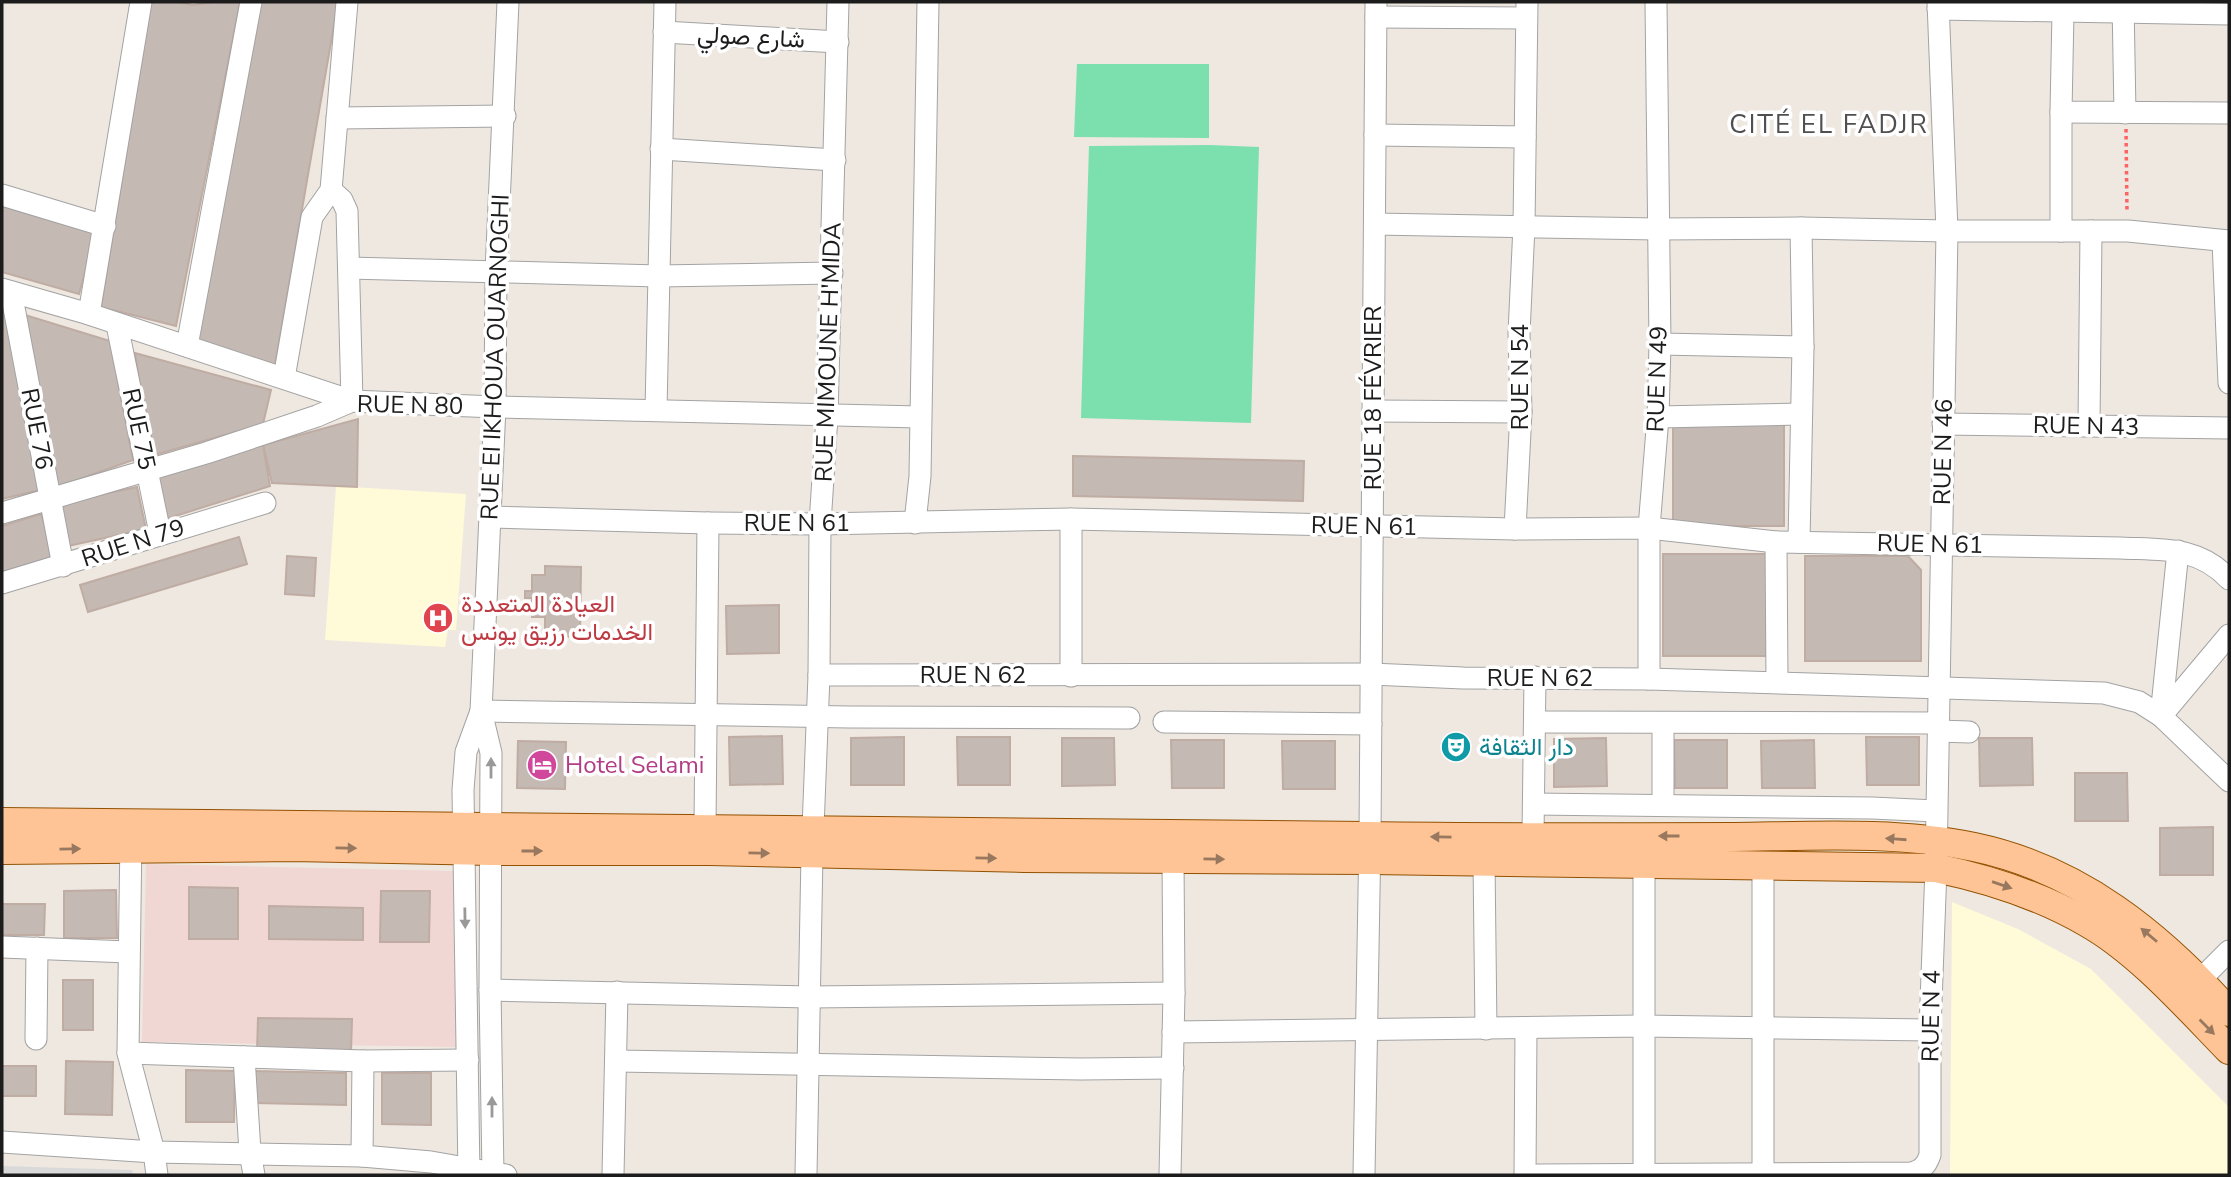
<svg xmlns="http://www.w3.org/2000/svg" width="2231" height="1177" viewBox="0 0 2231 1177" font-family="'Nunito Sans',Vazirmatn,sans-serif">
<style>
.residential{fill:#dad9d9}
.education{fill:#fffad8}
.military{fill:#f0d7d3}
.pitch{fill:#7be0ad}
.building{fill:#c5b9b4;stroke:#bfaca3;stroke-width:2}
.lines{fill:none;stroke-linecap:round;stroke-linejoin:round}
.minor-casing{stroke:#a3a3a3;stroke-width:23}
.major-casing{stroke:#935100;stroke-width:30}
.path{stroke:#fd6264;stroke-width:3.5;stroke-dasharray:3.5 3.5;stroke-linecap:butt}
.minor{stroke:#fff;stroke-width:21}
.major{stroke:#fec495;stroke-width:28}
.oneway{fill:#999}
.oneway2{fill:#98785f}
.labels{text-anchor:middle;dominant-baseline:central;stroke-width:7;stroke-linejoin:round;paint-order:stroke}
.street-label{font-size:24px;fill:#1c1c1c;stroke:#fff}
.health-label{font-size:24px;fill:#be3a42;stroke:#fff;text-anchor:start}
.culture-label{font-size:24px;fill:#0d838f;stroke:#fff;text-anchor:start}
.hotel-label{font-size:24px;fill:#b23c85;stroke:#fff;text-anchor:start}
.neighbourhood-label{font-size:26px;letter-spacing:2px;fill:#4f4f4f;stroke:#fff}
</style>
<rect width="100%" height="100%" fill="#eee8e1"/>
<path class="residential" d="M2,1166l130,4 1,5h-131z"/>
<g class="education">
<path d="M336,486l130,8 -10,136h-8l-3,17 -120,-7z"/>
<path d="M1952,902l66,27 73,40 138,138v68h-279z"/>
</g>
<path class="military" d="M146,864l308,7 2,176 -314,-5z"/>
<g class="pitch">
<path d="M1077,64h132v74l-135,-1z"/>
<path d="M1210,145l49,2 -8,276 -170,-5 8,-272z"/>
</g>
<g class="building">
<path d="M151,2h27l15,3 20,-3h27l-64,324 -75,-19z"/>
<path d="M256,2h82l-63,363 -81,-25z"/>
<path d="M2,202l95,27 -18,65 -77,-22z"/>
<path d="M2,306h2l36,184 -38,9z"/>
<path d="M25,315l85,26 23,119 -76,27z"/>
<path d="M135,353l136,37 -8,34 -112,32z"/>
<path d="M358,419l-1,68 -85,-4 -9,-38z"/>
<path d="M1784,423v103h-111v-102z"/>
<path d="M263,445l7,41 -104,33 -11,-42z"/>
<path d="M1073,456l231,5 -1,40 -230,-5z"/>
<path d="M137,487l9,42 -78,17 -10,-42z"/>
<path d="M41,514l14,43 -53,16v-47z"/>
<path d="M239,537l8,27 -159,48 -8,-27z"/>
<rect x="1663" y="554" width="111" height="102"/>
<path d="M287,556l29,2 -2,38 -29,-2z"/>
<path d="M1805,556h103l13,14v91h-116z"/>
<path d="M545,566l36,1 -1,70 -35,-1v-19h-13v-19h-7v-7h7v-16h13z"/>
<path d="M779,605v48l-52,1 -1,-48z"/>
<path d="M782,736l1,48 -53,1 -1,-48z"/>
<path d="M904,737v48h-53v-47z"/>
<path d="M957,737h53v48h-52z"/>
<path d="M1866,737h53v48h-52z"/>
<path d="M1062,738h52l1,47 -53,1z"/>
<path d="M1606,738l1,48 -53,1v-48z"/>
<path d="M1979,738h53l1,47 -53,1z"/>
<path d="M1171,740h53v48h-52z"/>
<path d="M1674,740h53v48h-52z"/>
<path d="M1814,740l1,48h-53l-1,-47z"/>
<path d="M518,741l48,1 -1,47 -48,-1z"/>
<path d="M1282,741h53v48h-52z"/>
<path d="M2075,773h52l1,48h-53z"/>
<path d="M2213,827v48h-53v-47z"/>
<path d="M189,887l49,1v51h-49z"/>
<path d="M116,890l1,48h-53v-47z"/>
<path d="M381,891h49l-1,51h-49z"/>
<path d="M2,904h43l-1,31h-42z"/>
<path d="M269,906l94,2v32l-94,-1z"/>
<rect x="63" y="980" width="30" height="50"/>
<path d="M258,1018l94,1 -1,33 -94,-1z"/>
<path d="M66,1061l47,1 -1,53 -47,-1z"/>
<rect x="2" y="1066" width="34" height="30"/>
<path d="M186,1070l49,1 -1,51h-48z"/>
<path d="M252,1071l94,2v32l-94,-2z"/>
<path d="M382,1073h49v52l-49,-1z"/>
</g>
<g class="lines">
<g class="minor-casing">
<g id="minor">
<path d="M2123,2l2,111"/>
<path d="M1938,9l291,5"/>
<path d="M2063,12l-2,100 168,1"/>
<path d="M1376,17l150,1"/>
<path d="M664,32l174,10"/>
<path d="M2061,112v119"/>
<path d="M337,118l168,-2"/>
<path d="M1375,135l150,2"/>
<path d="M661,149l174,11"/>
<path d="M331,190l11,10 5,11 5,190"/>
<path d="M2,195l103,31"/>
<path d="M1375,224l282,5 144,-1 146,3h181l101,10"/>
<path d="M2223,241l6,142"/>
<path d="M349,268l310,8 173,-3"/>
<path d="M2,289l87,25 263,87"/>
<path d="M11,292l52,274"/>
<path d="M89,314l52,-312"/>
<path d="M117,325l43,208"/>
<path d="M1660,344l143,3"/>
<path d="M187,346l64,-344"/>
<path d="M284,378l28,-161 19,-27 16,-188"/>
<path d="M656,410l9,-408"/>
<path d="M1373,411l148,1"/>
<path d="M1658,417l142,-3"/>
<path d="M1943,424l286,4"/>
<path d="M2089,425l2,-194"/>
<path d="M2,513l204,-60 111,-37 35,-15 143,6 424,10"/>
<path d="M490,517l218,6 112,1 251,-5 444,10 134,-1 127,14 345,6c41,2 77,-2 108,31"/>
<path d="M915,523l5,-47 8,-474"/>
<path d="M1515,529l6,-117 -2,-79 5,-107 3,-224"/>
<path d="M1776,542l1,140"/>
<path d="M1799,542l4,-195 -2,-119"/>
<path d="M2,583l263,-80"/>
<path d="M819,675l552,-1 92,4 186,1 455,14 35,9 22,14 68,65"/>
<path d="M1071,676v-157"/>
<path d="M1649,679v-151l9,-111 2,-73 -4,-342"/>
<path d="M481,711l368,6 280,1"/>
<path d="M481,711l10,42 -1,237 3,185"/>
<path d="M2161,716l17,-165"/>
<path d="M2161,716l68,-81"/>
<path d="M1164,722l207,2"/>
<path d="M1535,722l403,1"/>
<path d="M1663,724v81"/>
<path d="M1938,731l31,1"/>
<path d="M1534,804l338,4 64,3"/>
<path d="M705,826l3,-303"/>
<path d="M131,835l-3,218 26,99 3,23"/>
<path d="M1533,836l2,-159"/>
<path d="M1484,861l2,168"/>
<path d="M1644,863v310"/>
<path d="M2,947l126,5"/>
<path d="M490,990l320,7 364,-4"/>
<path d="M2189,991l40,-40"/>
<path d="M1173,1032l469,-6 288,4"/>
<path d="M36,1039l1,-91"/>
<path d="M128,1053l235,8 105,-1"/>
<path d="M244,1057l6,95 4,23"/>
<path d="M617,1061l464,8 92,-1"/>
<path d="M2,1142l152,10 208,4 69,6 75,13"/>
<path d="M362,1156l1,-95"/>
<path d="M1763,1173v-308"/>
<path d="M469,1175l-6,-385 3,-38 15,-41 14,-304 1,-135 12,-270"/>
<path d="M613,1175l4,-183"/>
<path d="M806,1175l6,-321 7,-179 1,-151 7,-108 11,-414"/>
<path d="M1170,1175l4,-182 -1,-134"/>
<path d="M1364,1175l6,-339 6,-834"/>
<path d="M1525,1175l1,-147"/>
<path d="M1537,1175l374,-2c11,-3 15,-7 19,-18v-125l6,-162 11,-637 -9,-229"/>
</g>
</g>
<g class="major-casing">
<g id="major">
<path d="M2,822c455,2 910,8 1365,14 122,2 244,1 367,1 79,-1 161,-6 240,10 105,22 185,87 255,165"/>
<path d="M2,850l291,-3 199,4h217l315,7 346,2 566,8c53,11 103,27 150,54 52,29 101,85 143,128"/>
</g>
</g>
<path class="path" d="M2126,129l1,83"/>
<use href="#minor" class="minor"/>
<use href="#major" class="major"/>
</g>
<defs><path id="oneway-solid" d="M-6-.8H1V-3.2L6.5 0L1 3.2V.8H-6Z" transform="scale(1.75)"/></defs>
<g class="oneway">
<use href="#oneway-solid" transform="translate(491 768) rotate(-90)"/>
<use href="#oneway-solid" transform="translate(465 918) rotate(89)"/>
<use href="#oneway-solid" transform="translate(492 1107) rotate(-90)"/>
</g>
<g class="oneway2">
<use href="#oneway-solid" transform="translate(1669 836) rotate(-180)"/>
<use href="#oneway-solid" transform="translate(1441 837) rotate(-179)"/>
<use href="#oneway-solid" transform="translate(1896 839) rotate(-176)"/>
<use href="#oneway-solid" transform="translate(346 848) rotate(1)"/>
<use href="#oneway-solid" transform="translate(70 849) rotate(-1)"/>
<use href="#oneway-solid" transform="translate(532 851)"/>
<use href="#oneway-solid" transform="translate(759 853) rotate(1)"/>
<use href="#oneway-solid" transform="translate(986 858) rotate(1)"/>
<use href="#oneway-solid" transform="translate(1214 859) rotate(1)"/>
<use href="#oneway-solid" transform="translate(2002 885) rotate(19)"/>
<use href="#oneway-solid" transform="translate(2149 935) rotate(-140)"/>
<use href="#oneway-solid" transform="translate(2207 1027) rotate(45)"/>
</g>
<defs>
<g id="hospital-disc" transform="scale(1.575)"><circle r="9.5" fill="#e0444e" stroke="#fff"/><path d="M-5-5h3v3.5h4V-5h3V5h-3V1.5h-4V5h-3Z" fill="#fff"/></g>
<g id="theatre-disc" transform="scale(1.575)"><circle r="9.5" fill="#0f9aa8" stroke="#fff"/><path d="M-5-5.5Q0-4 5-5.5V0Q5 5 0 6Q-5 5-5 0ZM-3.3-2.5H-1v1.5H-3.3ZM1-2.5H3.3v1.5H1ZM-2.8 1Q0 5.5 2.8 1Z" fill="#fff"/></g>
<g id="hotel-disc" transform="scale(1.575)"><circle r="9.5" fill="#d1479c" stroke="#fff"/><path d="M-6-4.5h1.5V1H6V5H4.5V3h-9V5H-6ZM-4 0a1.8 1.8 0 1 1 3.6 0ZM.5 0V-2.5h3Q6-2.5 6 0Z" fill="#fff"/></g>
</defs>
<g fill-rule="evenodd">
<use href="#hospital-disc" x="438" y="618"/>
<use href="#theatre-disc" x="1456" y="747"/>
<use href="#hotel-disc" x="542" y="765"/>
</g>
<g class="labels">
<g class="street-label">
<text transform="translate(751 37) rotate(3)">شارع صولي</text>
<text transform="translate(828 352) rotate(-88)">RUE MIMOUNE H'MIDA</text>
<text transform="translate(495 357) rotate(-88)">RUE EI IKHOUA OUARNOGHI</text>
<text transform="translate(1520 377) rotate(-90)">RUE N 54</text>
<text transform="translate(1657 379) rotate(-88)">RUE N 49</text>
<text transform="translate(1373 398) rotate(-90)">RUE 18 FÉVRIER</text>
<text transform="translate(410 405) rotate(1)">RUE N 80</text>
<text transform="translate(2086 426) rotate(1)">RUE N 43</text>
<text transform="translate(37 429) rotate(79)">RUE 76</text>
<text transform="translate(139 429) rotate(78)">RUE 75</text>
<text transform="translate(1943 452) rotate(-89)">RUE N 46</text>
<text x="797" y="523">RUE N 61</text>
<text transform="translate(1364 526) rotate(1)">RUE N 61</text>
<text transform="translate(133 543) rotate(-18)">RUE N 79</text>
<text transform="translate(1930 544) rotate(1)">RUE N 61</text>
<text x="973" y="675">RUE N 62</text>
<text x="1540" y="678">RUE N 62</text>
<text transform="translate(1931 1016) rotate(-89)">RUE N 4</text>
</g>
<g class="health-label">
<text x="461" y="604">العيادة المتعددة<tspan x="461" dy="28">الخدمات رزيق يونس</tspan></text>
</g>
<g class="culture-label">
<text x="1479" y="747">دار الثقافة</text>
</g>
<g class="hotel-label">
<text x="565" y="765">Hotel Selami</text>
</g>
<g class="neighbourhood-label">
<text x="1829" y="124">CITÉ EL FADJR</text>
</g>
</g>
<rect width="2231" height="1177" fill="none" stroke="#1c1c1c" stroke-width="7"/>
</svg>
